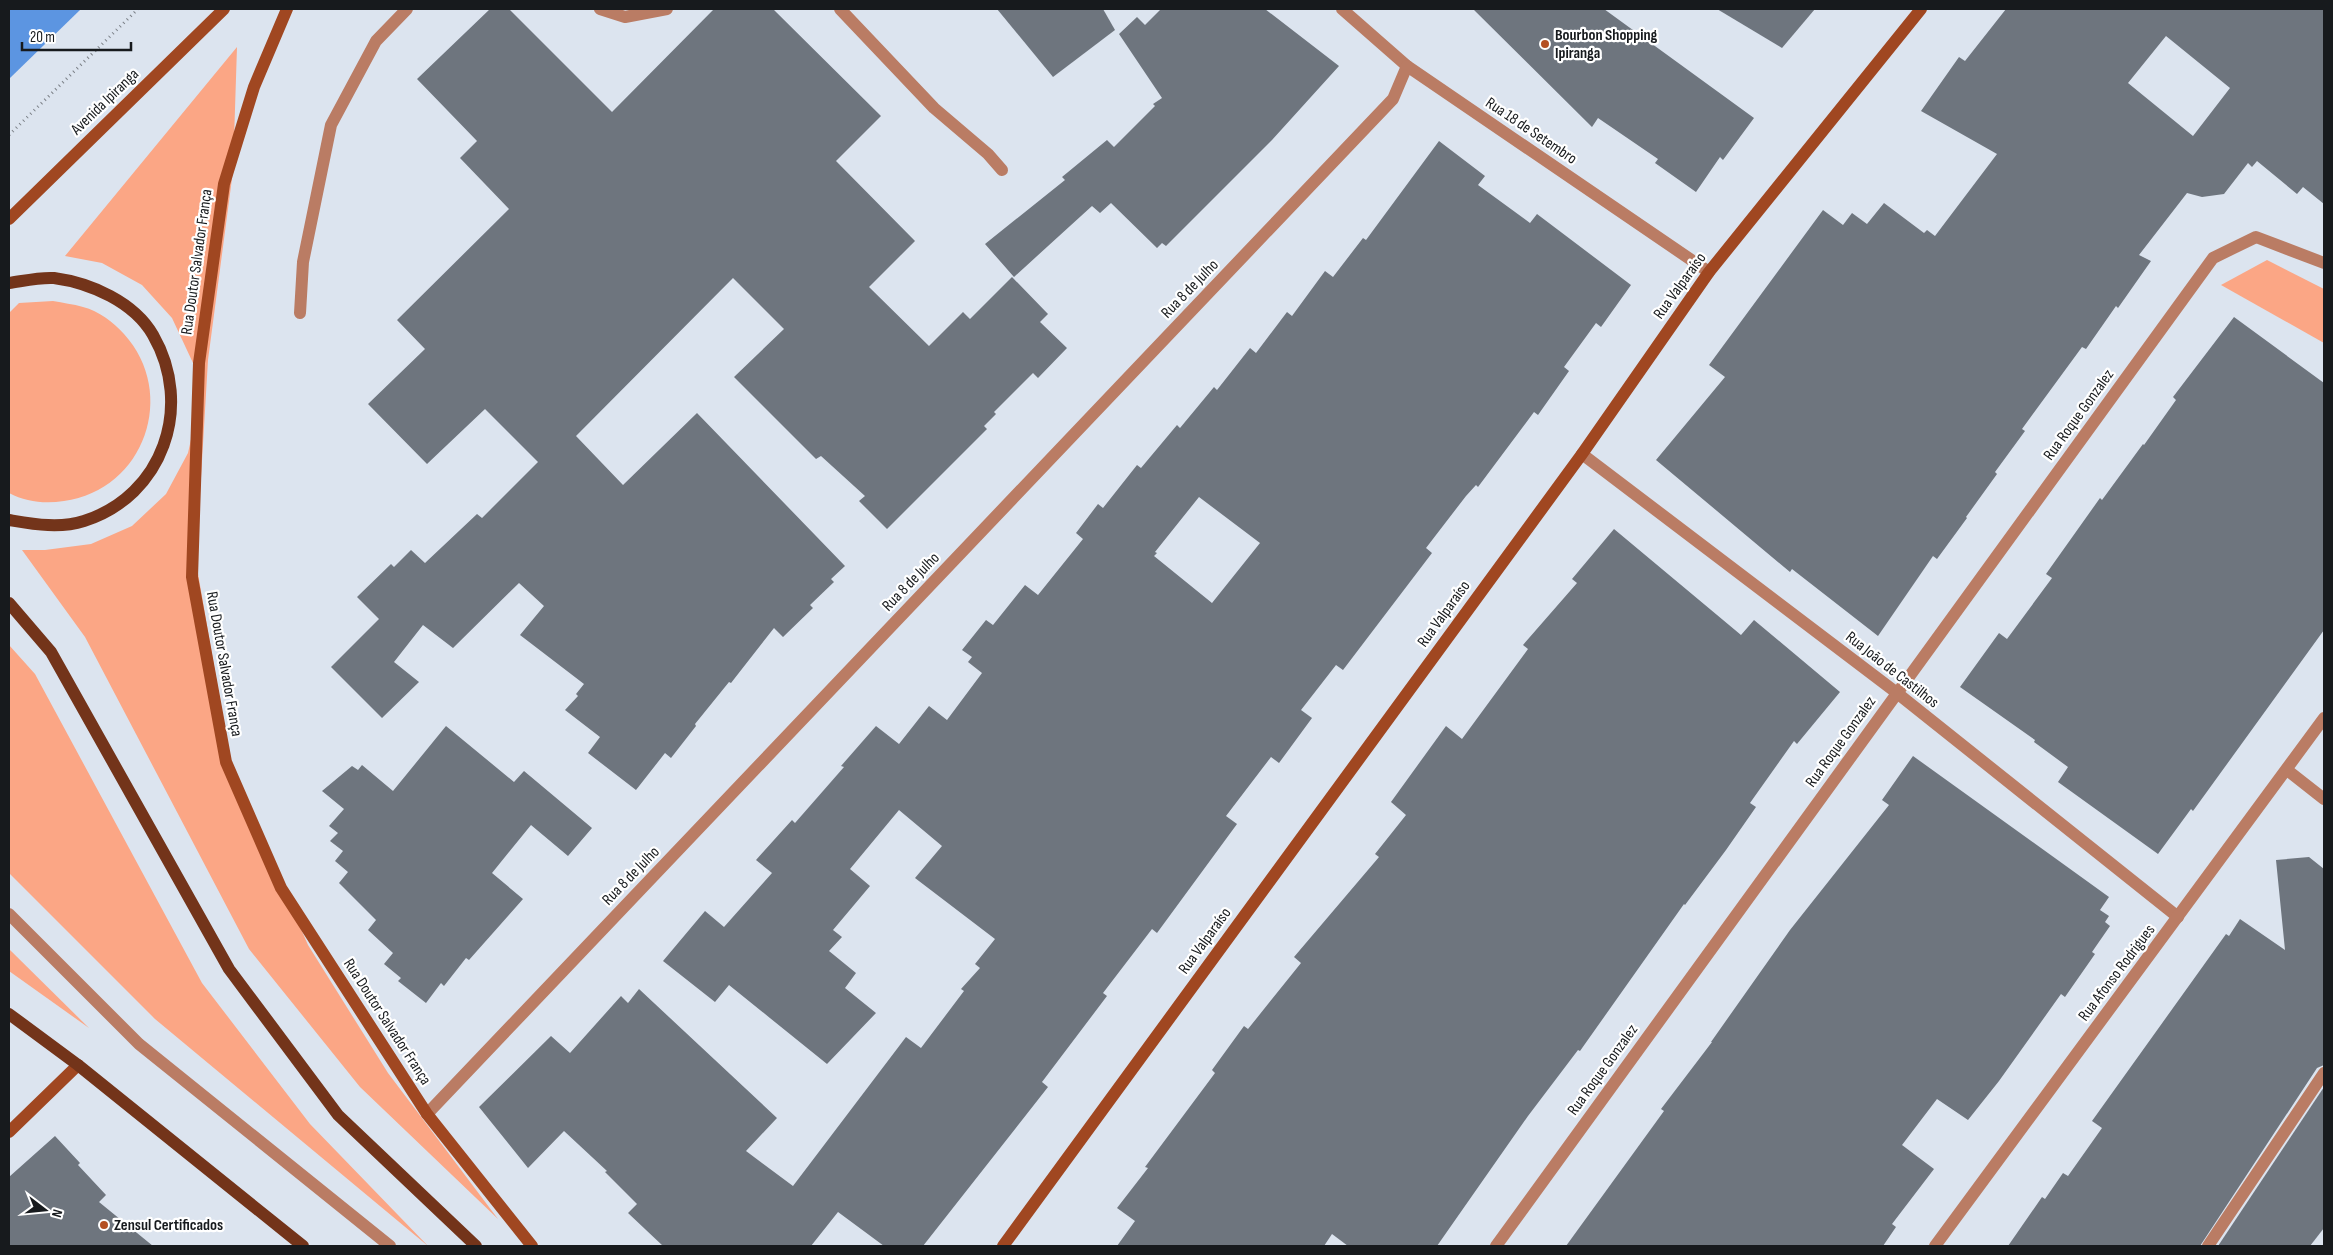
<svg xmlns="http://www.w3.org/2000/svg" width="2333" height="1255" viewBox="0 0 2333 1255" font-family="'Sofia Sans Condensed',sans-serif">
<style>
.green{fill:#fba685}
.water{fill:#5c95e1}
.building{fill:#6e757e;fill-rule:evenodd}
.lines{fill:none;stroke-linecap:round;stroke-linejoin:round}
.path{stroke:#7c8188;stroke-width:3;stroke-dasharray:1 4;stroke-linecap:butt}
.lane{stroke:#ba7c64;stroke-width:12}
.street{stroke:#ba7c64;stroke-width:12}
.secondary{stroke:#a04721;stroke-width:12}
.primary{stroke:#73341a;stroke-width:12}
.poi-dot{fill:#b44f22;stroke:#fff;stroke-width:2}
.labels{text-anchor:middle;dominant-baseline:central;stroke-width:4.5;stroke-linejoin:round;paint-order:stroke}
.poi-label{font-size:16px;font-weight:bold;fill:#171a1d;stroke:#fff;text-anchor:start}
.street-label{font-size:16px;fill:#171a1d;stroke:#fff}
</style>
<rect width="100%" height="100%" fill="#dce4ef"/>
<g class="green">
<path d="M237,47l-4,124 -25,189 -12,202 37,213 75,170 80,128 110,146 -138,-132 -111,-138 -164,-312 -63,-87h23l46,-6 41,-18 34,-32 22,-41 10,-45 -5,-45 -21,-45 -30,-33 -40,-22 -37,-7z"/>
<path d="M2267,260l57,29v54l-103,-58z"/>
<path d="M53,301c10,2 20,3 30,6 16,4 30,15 41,27 54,59 21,156 -60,167 -19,3 -38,1 -55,-8v-180l10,-10z"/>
<path d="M9,645l26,29 167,309 108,141 118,122 -273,-227 -146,-146z"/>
<path d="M9,949l80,79 -80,-57z"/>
</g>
<path class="water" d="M9,9h72l-72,70z"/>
<g class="building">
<path d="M490,9h19l103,103 102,-103h59l108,107 -45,45 79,80 -46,46 60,59 34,-34 7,7 42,-42 36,37 -8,8 27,26 -29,30 -5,-5 -39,39 2,2 -12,12 3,3 -100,100 -28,-28 6,-5 -44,-40 -5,3 -82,-82 50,-48 -51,-51 -157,158 47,49 74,-72 148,153 -14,13 3,3 -24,23 3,3 -30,29 -9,-9 -43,55 -2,-1 -34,42 1,2 -25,32 -6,-5 -29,37 -48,-37 12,-16 -35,-27 13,-14 -2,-2 8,-10 -64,-49 24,-29 -25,-23 -66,65 -30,-23 -29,37 25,20 -37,36 -51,-51 48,-48 -22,-22 34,-33 3,3 17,-17 14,13 52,-49 5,4 56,-56 -53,-53 -58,55 -59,-60 57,-55 -28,-29 112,-111 -49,-51 17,-17 -60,-62z"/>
<path d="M997,9h106l12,21 -62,47z"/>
<path d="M1161,9h104l74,57 -67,74 -106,106 -4,-3 -5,5 -46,-45 -11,10 -8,-7 -78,71 -29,-33 80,-64 -3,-3 45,-37 7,7 41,-41 -2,-2 9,-6 -43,-64 18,-17 8,8z"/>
<path d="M1473,9h131l150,109 -31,42 -3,-3 -24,35 -41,-29 3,-4 -60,-41 -6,9z"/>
<path d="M1717,9h98l-33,39z"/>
<path d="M2006,9h318v195l-21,-17 -6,7 -40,-33 -5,6 -4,-4 -24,31 -22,3 -15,-4 -48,62 12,6 -33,47 -2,-2 -30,43 -4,-2 -60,82 3,2 -30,41 2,2 -31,43 1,1 -30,41 -4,-3 -55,80 -86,-67 -2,3 -134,-112 69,-83 -16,-12 114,-155 20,15 9,-12 15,11 17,-21 40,30 3,-3 8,6 62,-82 -76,-43 38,-54 6,4zM2166,36l64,52 -37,48 -65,-53z"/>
<path d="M1439,141l46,35 -7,9 52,38 7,-9 94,71 -30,42 -5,-4 -32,44 5,4 -31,44 -4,-3 -56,75 -2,-2 -10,11 -40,52 6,5 -89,117 -7,-5 -35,45 11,8 -33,45 -8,-6 -45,59 11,8 -80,109 -5,-4 -49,64 4,3 -65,86 6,5 -125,159h-39l-46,-34 -27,34h-148l-35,-33 9,-9 -32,-32 2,-1 -43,-40 -36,37 -49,-61 72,-71 19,17 51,-57 7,7 11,-14 138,129 -31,33 47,35 113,-149 15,11 43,-57 -3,-2 19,-21 -5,-4 20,-25 -80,-61 27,-32 -43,-36 -49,59 20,17 -37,44 9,7 -13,14 27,22 -11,15 31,25 -49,51 -98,-79 -14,17 -52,-41 42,-50 19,16 48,-54 -16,-13 36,-40 3,3 49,-56 -3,-1 35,-40 23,18 30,-38 18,14 35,-47 -14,-11 4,-5 -10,-7 24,-30 7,5 32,-40 13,10 45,-56 -7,-6 22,-29 5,4 34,-43 4,3 36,-43 3,3 34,-41 3,3 33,-42 6,5 31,-41 5,4 33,-45 8,6 30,-39 3,2zM1199,497l61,46 -48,60 -58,-47 3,-3 -2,-1z"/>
<path d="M2234,317l90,66v247l-131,181 -2,-2 -33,45 -100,-72 10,-15 -34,-25 1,-2 -75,-53 39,-54 8,6 45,-61 -6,-4 54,-76 2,2 41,-56 1,1 32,-45 -3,-3z"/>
<path d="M1614,529l127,106 13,-15 86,72 -43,52 -3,-3 -44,62 6,4 -30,43 -41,55 -1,-1 -104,147 -2,-1 -50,66 -91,130h-89l-16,-12 -8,12h-207l18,-25 -18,-13 31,-40 -3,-1 70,-94 -3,-3 32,-44 4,3 53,-66 -7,-6 85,-100 -4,-3 31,-39 -15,-13 55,-76 16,13 66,-90 -5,-4 54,-62 -5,-4z"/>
<path d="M446,726l68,56 10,-11 68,57 -24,28 -37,-31 -39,48 31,26 -54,61 -3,-2 -22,28 -3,-3 -15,20 -28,-22 3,-3 -17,-14 9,-11 -25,-23 8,-10 -37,-37 9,-11 -13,-11 8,-10 -13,-10 8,-8 -9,-7 15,-17 -22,-18 30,-25 6,4 4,-5 31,26z"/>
<path d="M1913,756l196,141 -9,13 9,6 -4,6 5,4 -18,26 3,2 -30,43 -4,-3 -62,87 -31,39 -31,-21 -35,46 32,24 -42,55 4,3 -13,19h-317l98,-135 -3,-2 51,-67h-1l79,-112 99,-125 -7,-5z"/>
<path d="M2309,857l15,12v196l-7,3 -117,178h-192l34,-49 3,2 18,-26 5,3 34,-48 -10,-7 134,-187 3,2 11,-17 45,31 -9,-90z"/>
<path d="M2324,1087v141l-14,18h-92z"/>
<path d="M55,1136l25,27 -2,2 28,30 -7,7 54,44h-144v-69z"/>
</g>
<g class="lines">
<path class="path" d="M9,135l129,-126"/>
<g class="lane">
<path d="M600,9l25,8 42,-8"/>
<path d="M840,9l94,99 54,46 14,16"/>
<path d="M300,313l3,-51 28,-137 45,-84 31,-32"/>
<path d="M9,914l130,130 251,202"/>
</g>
<g class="street">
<path d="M1342,9l65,57 302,206"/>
<path d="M1582,454l315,239 281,224"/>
<path d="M2287,770l37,29"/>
<path d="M427,1114l966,-1015 14,-33"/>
<path d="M1496,1246l717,-988 43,-21 68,26"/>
<path d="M1935,1246l389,-528"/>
<path d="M2208,1246l116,-173"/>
</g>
<g class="secondary">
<path d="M287,9l-33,78 -30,97 -25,179 -7,214 34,185 55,126 146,226 105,132"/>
<path d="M9,219l215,-210"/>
<path d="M9,1132l69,-67"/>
<path d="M1003,1246l579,-792 127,-182 212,-263"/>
</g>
<g class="primary">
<path d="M9,283c14,-2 31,-6 45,-5 37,5 80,24 99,57 41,71 10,161 -69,186 -25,8 -51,3 -75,-1"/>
<path d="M9,603l42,49 178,317 109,146 138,131"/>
<path d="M9,1014l69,51 225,181"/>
</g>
</g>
<g class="poi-dot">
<circle cx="1545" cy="44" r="5"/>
<circle cx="104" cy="1225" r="5"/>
</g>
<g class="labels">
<g class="poi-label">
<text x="1555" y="35">Bourbon Shopping<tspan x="1555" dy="18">Ipiranga</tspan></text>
<text x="114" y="1225">Zensul Certificados</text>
</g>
<g class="street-label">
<text transform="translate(105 102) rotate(-44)">Avenida Ipiranga</text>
<text transform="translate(1531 131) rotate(34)">Rua 18 de Setembro</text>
<text transform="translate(197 262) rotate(-82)">Rua Doutor Salvador França</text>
<text transform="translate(1680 286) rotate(-54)">Rua Valparaíso</text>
<text transform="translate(1190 289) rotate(-46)">Rua 8 de Julho</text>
<text transform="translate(2079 415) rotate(-54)">Rua Roque Gonzalez</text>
<text transform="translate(911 582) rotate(-46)">Rua 8 de Julho</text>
<text transform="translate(1444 614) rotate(-54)">Rua Valparaíso</text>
<text transform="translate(224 664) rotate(80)">Rua Doutor Salvador França</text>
<text transform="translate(1892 670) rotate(38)">Rua João de Castilhos</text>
<text transform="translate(1841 742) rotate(-54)">Rua Roque Gonzalez</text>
<text transform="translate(631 876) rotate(-46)">Rua 8 de Julho</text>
<text transform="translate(1205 941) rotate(-54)">Rua Valparaíso</text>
<text transform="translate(2117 973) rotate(-53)">Rua Afonso Rodrigues</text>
<text transform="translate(387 1022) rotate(57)">Rua Doutor Salvador França</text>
<text transform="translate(1603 1070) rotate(-54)">Rua Roque Gonzalez</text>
</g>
</g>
<rect width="2333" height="1255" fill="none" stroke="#171a1d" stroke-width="20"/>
<g transform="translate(45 1210) rotate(106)" stroke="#ffffff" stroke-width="4" paint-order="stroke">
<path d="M0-4L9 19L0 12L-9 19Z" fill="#171a1d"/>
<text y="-8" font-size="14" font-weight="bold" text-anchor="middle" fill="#171a1d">N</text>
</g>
<path d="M22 42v8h109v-8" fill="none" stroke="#171a1d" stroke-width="2.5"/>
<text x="30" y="42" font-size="15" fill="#171a1d" stroke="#ffffff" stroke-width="4" paint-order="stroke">20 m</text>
</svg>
